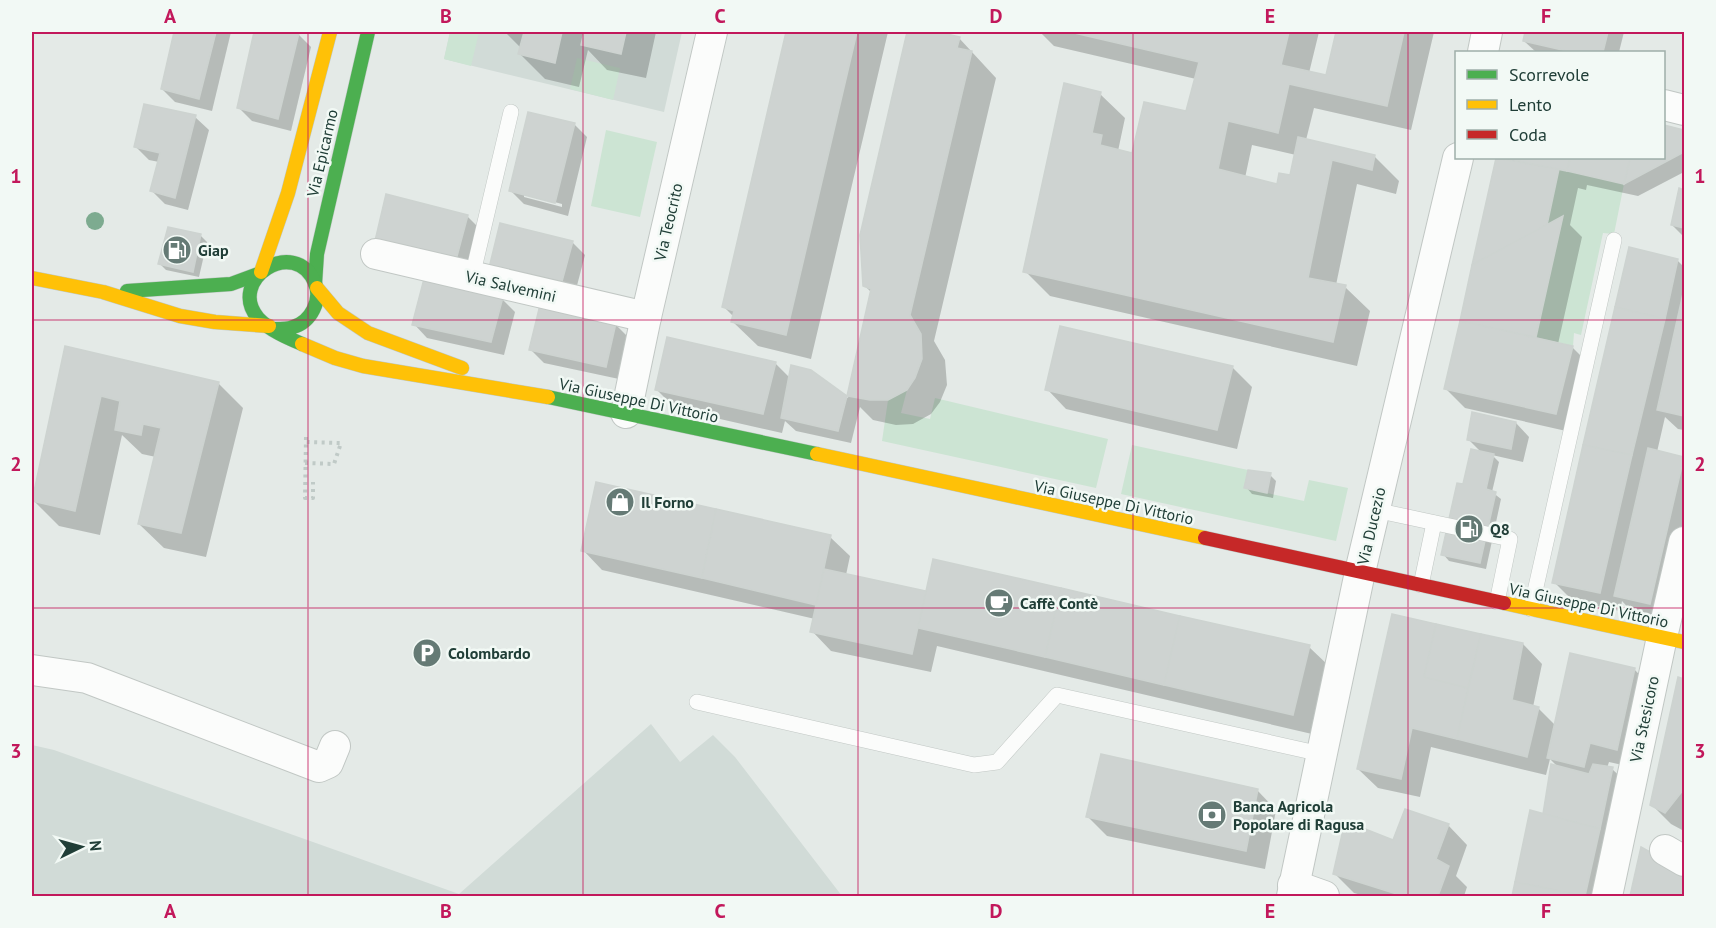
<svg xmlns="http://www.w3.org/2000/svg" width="1716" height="928" viewBox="0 0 1716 928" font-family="'PT Sans',sans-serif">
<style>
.built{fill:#d1dbd7}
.green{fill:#cce4d3}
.shadow{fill:#0003;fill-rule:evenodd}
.building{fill:#ced3d1;stroke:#cdd3d0;stroke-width:1.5}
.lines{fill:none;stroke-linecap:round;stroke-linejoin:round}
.lane-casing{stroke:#c1c7c4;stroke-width:16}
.street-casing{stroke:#c1c7c4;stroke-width:32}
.fast-casing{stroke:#bfc8c4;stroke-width:15}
.slow-casing{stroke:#bfc8c4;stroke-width:15}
.jam-casing{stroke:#bfc8c4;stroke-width:15}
.path{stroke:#c0cac7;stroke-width:4;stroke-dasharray:3 4.5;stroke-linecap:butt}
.lane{stroke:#fbfcfb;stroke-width:15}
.street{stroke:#fbfcfb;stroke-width:30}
.fast{stroke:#4caf50;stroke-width:14}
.slow{stroke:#ffc107;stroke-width:14}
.jam{stroke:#c62828;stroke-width:14}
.tree{fill:#7dab90}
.grid{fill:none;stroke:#c2185b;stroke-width:1.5;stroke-opacity:0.55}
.labels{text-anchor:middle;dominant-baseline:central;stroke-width:5;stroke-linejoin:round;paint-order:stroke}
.street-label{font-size:16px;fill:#203e37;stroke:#f2f9f5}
.poi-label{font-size:16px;font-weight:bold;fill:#203e37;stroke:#f2f9f5;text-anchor:start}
.neatline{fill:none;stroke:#c2185b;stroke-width:2}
.grid-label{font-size:20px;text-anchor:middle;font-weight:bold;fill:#c2185b}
</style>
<rect width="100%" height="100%" fill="#e4eae7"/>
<g class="built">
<path d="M450,32h232l-18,80 -220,-53z"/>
<path d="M651,724l29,38 33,-27 22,22 107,139h-810v-151l22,5 405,144z"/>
</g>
<g class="green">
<path d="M450,32h29l-8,34 -27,-7z"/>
<path d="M577,58l43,10 -7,32 -43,-11z"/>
<path d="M606,130l51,12 -17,75 -49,-11z"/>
<path d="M1559,169l65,15 -10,50 -11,-1 -22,102 -7,-2 -1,13 -37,-9 27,-120 -16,8z"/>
<path d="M907,390l-6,23 29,6 5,-21 173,41 -12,49 -214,-47 6,-41z"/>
<path d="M1132,445l116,25 -4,18 60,13 5,-21 39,8 -12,53 -215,-47z"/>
</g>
<g class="shadow">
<path d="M176,32h55l-19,79 -37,-9 -13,-13z"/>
<path d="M256,32h33l9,2 13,13 -20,84 -39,-10 -13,-13z"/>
<path d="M505,32h151l-10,46 -39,-8 -19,-20 -9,37 -34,-8 -25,-25 1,-6z"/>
<path d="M788,32h100l-77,327 -53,-13 -25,-24 1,-5 -10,-10z"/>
<path d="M908,32h24l27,6 37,40 -62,263 11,19 2,25 -7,17 -9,12 -18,10 -17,1 -23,-5 -13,-13 -9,36 -55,-12 -11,-10 -3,12 -106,-24 -19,-19 118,-27 15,15 20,-6 38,26 24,-105 -7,-7 -4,-51z"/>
<path d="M1040,32h279l-10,41 18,3 10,-44h97l-23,98 -97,-22 -8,32 68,16 25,25 -3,13 -39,-10 -21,101 9,2 25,24 -13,55 -307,-70 -25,-25 75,-177 25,24 -7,33 15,3 55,-41 8,-34 -142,-33zM1252,145l44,10 -4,22 -13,9 -34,-8z"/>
<path d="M1526,32h98l-5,20h-83l-12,-11z"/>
<path d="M195,117l14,13 -21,80 -23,-6 -13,-13 7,-29 -10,-2 -13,-13z"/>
<path d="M574,124l13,13 -19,79 -44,-12 -13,-13zM524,194l38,10v3l-38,-10z"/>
<path d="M1664,127l20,5v40l-46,24 -51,-11 -1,5 -8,-2 -8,37 12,12 -24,107 14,3 19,19 -16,67 -110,-25 -19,-19 52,-231h166z"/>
<path d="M1680,190l4,1v46l-12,-12z"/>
<path d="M467,216l13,13 -11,43 -79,-19z"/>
<path d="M200,235l7,7 -8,35 -33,-7 -6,-6z"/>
<path d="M572,242l13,13 -11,42 -83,-30z"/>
<path d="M1677,260l7,7v163l-6,-1 -13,-12 -8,35 27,6v101l-15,63 -34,-7 -13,-14 -2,10 -47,-10 -19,-19z"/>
<path d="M502,299l13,13 -11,43 -77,-17 -13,-14z"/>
<path d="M615,324l13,13 -9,42 -75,-16 -13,-13z"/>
<path d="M66,348l152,35 25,25 -37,149 -42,-9 -25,-24 17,-67 -14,-3 -20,-19 -22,100 -41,-9 -25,-25z"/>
<path d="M1233,368l19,19 -15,62 -171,-40 -19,-20z"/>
<path d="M1516,423l13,14 -6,25 -31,-7 7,7 -7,30 9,7 -15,70 -37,-8 -6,-7 21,-68 18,-33 -14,-14z"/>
<path d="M1270,475l6,6 -3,17 -21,-4 -6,-7z"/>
<path d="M830,537l20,19 -4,19 81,18 382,54 20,19 -17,68 -375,-88 -6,26 -100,-21 -19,-20 3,-12 -213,-49 -19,-20z"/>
<path d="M1393,616l130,28 19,20 -9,43 5,1 18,18 78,-57 19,20 -17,79 -27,-6 -2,6 5,1 14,13 -18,114h-94l17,-84 13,4 15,-48 -9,-9 -4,16 -115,-28 -11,50 -42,-9 -20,-19z"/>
<path d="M1679,679l5,1v151l-13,-7 -20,-20z"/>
<path d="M1257,790l19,20 -11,59 -158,-33 -19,-19z"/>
<path d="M1448,825l19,20 -11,31 11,11 -3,9h-99l-11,-3 -19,-19 58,-32z"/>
<path d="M1642,849l42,24v23h-53z"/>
</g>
<g class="building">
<path d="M174,32h42l-17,67 -38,-10z"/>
<path d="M254,32l45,1 -21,86 -41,-11z"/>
<path d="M524,32h38l-7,31 -37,-9z"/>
<path d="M584,32h42l-5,22 -40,-9z"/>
<path d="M786,32h71l-71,303 -55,-13 3,-11 -12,-4z"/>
<path d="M907,32h31l22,5 -3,11 15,3 -62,264 11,19 1,25 -7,19 -8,12 -19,10h-18l-23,-4 24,-107 -8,-3 -3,-51z"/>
<path d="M1070,32h219l-8,33 45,10 10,-43h68l-17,74 -98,-22 -11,49 -50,-12 -10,48 59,15 2,-11 11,2 8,-38 77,18 -3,15 -40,-10 -24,118 38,7 -13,57 -310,-70 41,-189 37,9 -9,41 10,2 -2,10 32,8 12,-51 42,9 13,-49z"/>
<path d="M1525,32h83l-5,20h-32l-48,-11z"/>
<path d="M144,104l52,11 -21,83 -25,-7 10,-38 -26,-6z"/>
<path d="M528,112l47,11 -20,80 -46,-12z"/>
<path d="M1664,125l20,5v22l-60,32 6,-26h34z"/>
<path d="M1496,158l63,11 -12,56 -75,40z"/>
<path d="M1504,158h66l-3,13z"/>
<path d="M1570,158h60l-6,26 -57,-13z"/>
<path d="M1679,188l5,2v38l-13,-3z"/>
<path d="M386,194l82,21 -12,45 -81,-19z"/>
<path d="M1563,216l-27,121 -76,-16 12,-56z"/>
<path d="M500,223l73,18 -12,44 -72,-17z"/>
<path d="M168,227l33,7 -8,38 -35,-8z"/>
<path d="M1629,247l49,12 -13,60 -50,-12z"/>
<path d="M424,279l79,18 -12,45 -79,-17z"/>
<path d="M1684,289v127l-27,-6z"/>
<path d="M540,305l76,18 -10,44 -77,-17z"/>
<path d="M1615,307l50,12 -33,136 -49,-10z"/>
<path d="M1460,321l113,25 -17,68 -112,-25z"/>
<path d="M1060,326l173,40 -16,64 -172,-40z"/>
<path d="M667,337l109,25 -13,52 -108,-24z"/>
<path d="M65,346l154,36 -38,151 -43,-9 23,-96 -18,-4 -2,11 -26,-5 5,-29 -19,-5 -26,115 -43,-10z"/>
<path d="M791,365l20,5 36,26 -9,35 -57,-13z"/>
<path d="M1472,412l44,10 -5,27 -44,-9z"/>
<path d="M1583,445l49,10 -32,138 -48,-10z"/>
<path d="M1648,448l36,9 -34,147 -36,-8z"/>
<path d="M1471,449l23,5 -8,35 10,3 -16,71 -39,-8 16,-72 6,1z"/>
<path d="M1248,470l23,3 -4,20 -23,-5z"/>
<path d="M596,482l120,27 -14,69 -121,-27z"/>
<path d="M716,509l115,26 -15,70 -114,-27z"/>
<path d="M933,559l128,29 -16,69 -127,-29z"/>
<path d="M824,569l102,22 -14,63 -102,-22z"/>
<path d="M1061,588l119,28 -16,69 -119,-28z"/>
<path d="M1392,614l44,10 -12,53 44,11 -11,51 -45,-11 -11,51 -44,-10z"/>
<path d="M1180,616l130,29 -17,70 -129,-30z"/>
<path d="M1436,624l45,10 -13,54 -44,-11z"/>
<path d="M1481,634l42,9 -11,57 27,7 -12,50 -70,-18z"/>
<path d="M1570,653l65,15 -18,82 -27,-7 -6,24 -37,-9z"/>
<path d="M1678,677l6,2v110l-19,24 -15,-8z"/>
<path d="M1101,754l157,35 -12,62 -160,-34z"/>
<path d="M1551,764l38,10 4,-10 20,3 -13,62 -57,-15z"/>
<path d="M1405,809l44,15 -13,35 13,7 -11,30h-35l-70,-22 12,-53 48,19z"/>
<path d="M1530,810l70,19 -15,67 -70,-14z"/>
<path d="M1641,847l43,24v25h-54z"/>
<path d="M1515,882l68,14h-71z"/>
</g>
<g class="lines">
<g class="lane-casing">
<g id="lane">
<path d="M472,277l39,-165"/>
<path d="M1375,510l135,29 -13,63"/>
<path d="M1421,585l13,-62"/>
<path d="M1531,609l83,-369"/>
<path d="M697,702l277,63 23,-3 60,-67 264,59"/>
</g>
</g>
<g class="street-casing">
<g id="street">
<path d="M1483,52l4,-20"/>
<path d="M1664,105l20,5"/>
<path d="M376,254l270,63"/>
<path d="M626,413l20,-96 66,-285"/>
<path d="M32,670l55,8 232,89 9,-4 7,-17"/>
<path d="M1665,850l19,11"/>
<path d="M1293,885l31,11"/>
<path d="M1292,896l68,-324 98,-414"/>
<path d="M1607,896l55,-259 22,-95"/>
</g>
</g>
<g class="fast-casing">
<g id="fast">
<path d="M315,284l2,-30 51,-222"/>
<path d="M127,291l104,-7 27,-10"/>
<path d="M275,329c6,0 13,0 18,-2 18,-5 29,-27 22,-44 -20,-48 -89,-3 -57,35 11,12 30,20 44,26"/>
<path d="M548,397l269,57"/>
</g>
</g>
<g class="slow-casing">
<g id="slow">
<path d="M261,272l27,-79 42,-161"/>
<path d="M32,278l71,14 77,24 35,6 54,4"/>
<path d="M317,288l21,25 30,20 94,35"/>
<path d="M302,344l33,14 28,8 185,31"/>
<path d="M817,454l388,84"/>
<path d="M1504,603l180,39"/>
</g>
</g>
<g class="jam-casing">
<path id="jam" d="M1205,538l299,65"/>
</g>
<g class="path">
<path d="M306,437l-1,61h8v-16"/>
<path d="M305,463l29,1 7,-21 -35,-1"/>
</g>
<use href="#lane" class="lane"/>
<use href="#street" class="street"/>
<use href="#fast" class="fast"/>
<use href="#slow" class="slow"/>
<use href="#jam" class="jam"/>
</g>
<circle class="tree" cx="95" cy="221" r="9"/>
<path class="grid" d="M308,32v864M583,32v864M858,32v864M1133,32v864M1408,32v864M32,320h1652M32,608h1652"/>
<defs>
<g id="fuel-disc" transform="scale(1.5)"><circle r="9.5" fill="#657a75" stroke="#f2f9f5"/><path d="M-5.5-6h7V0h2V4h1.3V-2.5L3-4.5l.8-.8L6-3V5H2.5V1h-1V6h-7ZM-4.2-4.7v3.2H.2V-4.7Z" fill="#fff"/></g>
<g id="shop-disc" transform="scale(1.5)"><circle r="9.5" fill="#657a75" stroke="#f2f9f5"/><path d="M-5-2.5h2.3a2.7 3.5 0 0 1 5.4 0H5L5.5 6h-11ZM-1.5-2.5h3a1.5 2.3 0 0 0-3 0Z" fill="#fff"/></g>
<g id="cafe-disc" transform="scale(1.5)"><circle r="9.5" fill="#657a75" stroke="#f2f9f5"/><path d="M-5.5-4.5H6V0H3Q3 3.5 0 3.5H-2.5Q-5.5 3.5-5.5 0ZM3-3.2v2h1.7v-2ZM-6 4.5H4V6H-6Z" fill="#fff"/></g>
<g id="parking-disc" transform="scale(1.5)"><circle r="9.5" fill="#657a75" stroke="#f2f9f5"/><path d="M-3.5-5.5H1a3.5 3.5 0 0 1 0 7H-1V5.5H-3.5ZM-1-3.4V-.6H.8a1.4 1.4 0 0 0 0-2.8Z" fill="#fff"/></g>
<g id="bank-disc" transform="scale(1.5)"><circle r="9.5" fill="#657a75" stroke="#f2f9f5"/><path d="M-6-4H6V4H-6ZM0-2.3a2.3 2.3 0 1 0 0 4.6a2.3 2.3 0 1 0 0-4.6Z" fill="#fff"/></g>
</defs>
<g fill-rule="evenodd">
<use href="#fuel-disc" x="177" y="250"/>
<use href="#shop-disc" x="620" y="502"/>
<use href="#fuel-disc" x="1469" y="529"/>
<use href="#cafe-disc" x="999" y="603"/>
<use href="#parking-disc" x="427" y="653"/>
<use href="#bank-disc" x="1212" y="815"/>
</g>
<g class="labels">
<g class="street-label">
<text transform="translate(322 153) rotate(-77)">Via Epicarmo</text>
<text transform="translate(668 222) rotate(-77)">Via Teocrito</text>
<text transform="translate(511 286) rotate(13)">Via Salvemini</text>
<text transform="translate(639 400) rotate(12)">Via Giuseppe Di Vittorio</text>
<text transform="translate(1114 502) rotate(12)">Via Giuseppe Di Vittorio</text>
<text transform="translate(1371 526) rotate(-77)">Via Ducezio</text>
<text transform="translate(1589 605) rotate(12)">Via Giuseppe Di Vittorio</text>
<text transform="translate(1644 719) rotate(-78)">Via Stesicoro</text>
</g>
<g class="poi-label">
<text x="198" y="250">Giap</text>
<text x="641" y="502">Il Forno</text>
<text x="1490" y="529">Q8</text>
<text x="1020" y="603">Caffè Contè</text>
<text x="448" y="653">Colombardo</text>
<text x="1233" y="806">Banca Agricola<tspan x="1233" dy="18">Popolare di Ragusa</tspan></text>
</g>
</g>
<rect width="1716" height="928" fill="none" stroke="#f2f9f5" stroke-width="66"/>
<rect x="1455" y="51" width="210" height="108" fill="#f2f9f5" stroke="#9eaea9" stroke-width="1.5"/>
<rect x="1467" y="70" width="30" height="9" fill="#4caf50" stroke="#9eaea9" stroke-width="1.5"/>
<text x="1509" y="81" font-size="18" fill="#203e37">Scorrevole</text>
<rect x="1467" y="100" width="30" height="9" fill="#ffc107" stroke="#9eaea9" stroke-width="1.5"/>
<text x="1509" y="111" font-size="18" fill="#203e37">Lento</text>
<rect x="1467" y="130" width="30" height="9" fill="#c62828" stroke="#9eaea9" stroke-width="1.5"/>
<text x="1509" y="141" font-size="18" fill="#203e37">Coda</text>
<g transform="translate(81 847) rotate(85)" stroke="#f2f9f5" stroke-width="4.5" paint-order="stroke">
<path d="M0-4.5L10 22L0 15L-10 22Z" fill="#203e37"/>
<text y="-9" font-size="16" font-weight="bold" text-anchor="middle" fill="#203e37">N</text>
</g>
<rect x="33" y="33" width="1650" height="862" class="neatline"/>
<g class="grid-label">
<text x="170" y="23">A</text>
<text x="446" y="23">B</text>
<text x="720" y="23">C</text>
<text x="996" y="23">D</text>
<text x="1270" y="23">E</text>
<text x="1546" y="23">F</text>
<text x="16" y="183">1</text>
<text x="1700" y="183">1</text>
<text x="16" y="471">2</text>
<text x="1700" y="471">2</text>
<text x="16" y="758">3</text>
<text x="1700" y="758">3</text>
<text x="170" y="918">A</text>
<text x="446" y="918">B</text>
<text x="720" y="918">C</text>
<text x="996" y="918">D</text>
<text x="1270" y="918">E</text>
<text x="1546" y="918">F</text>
</g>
</svg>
